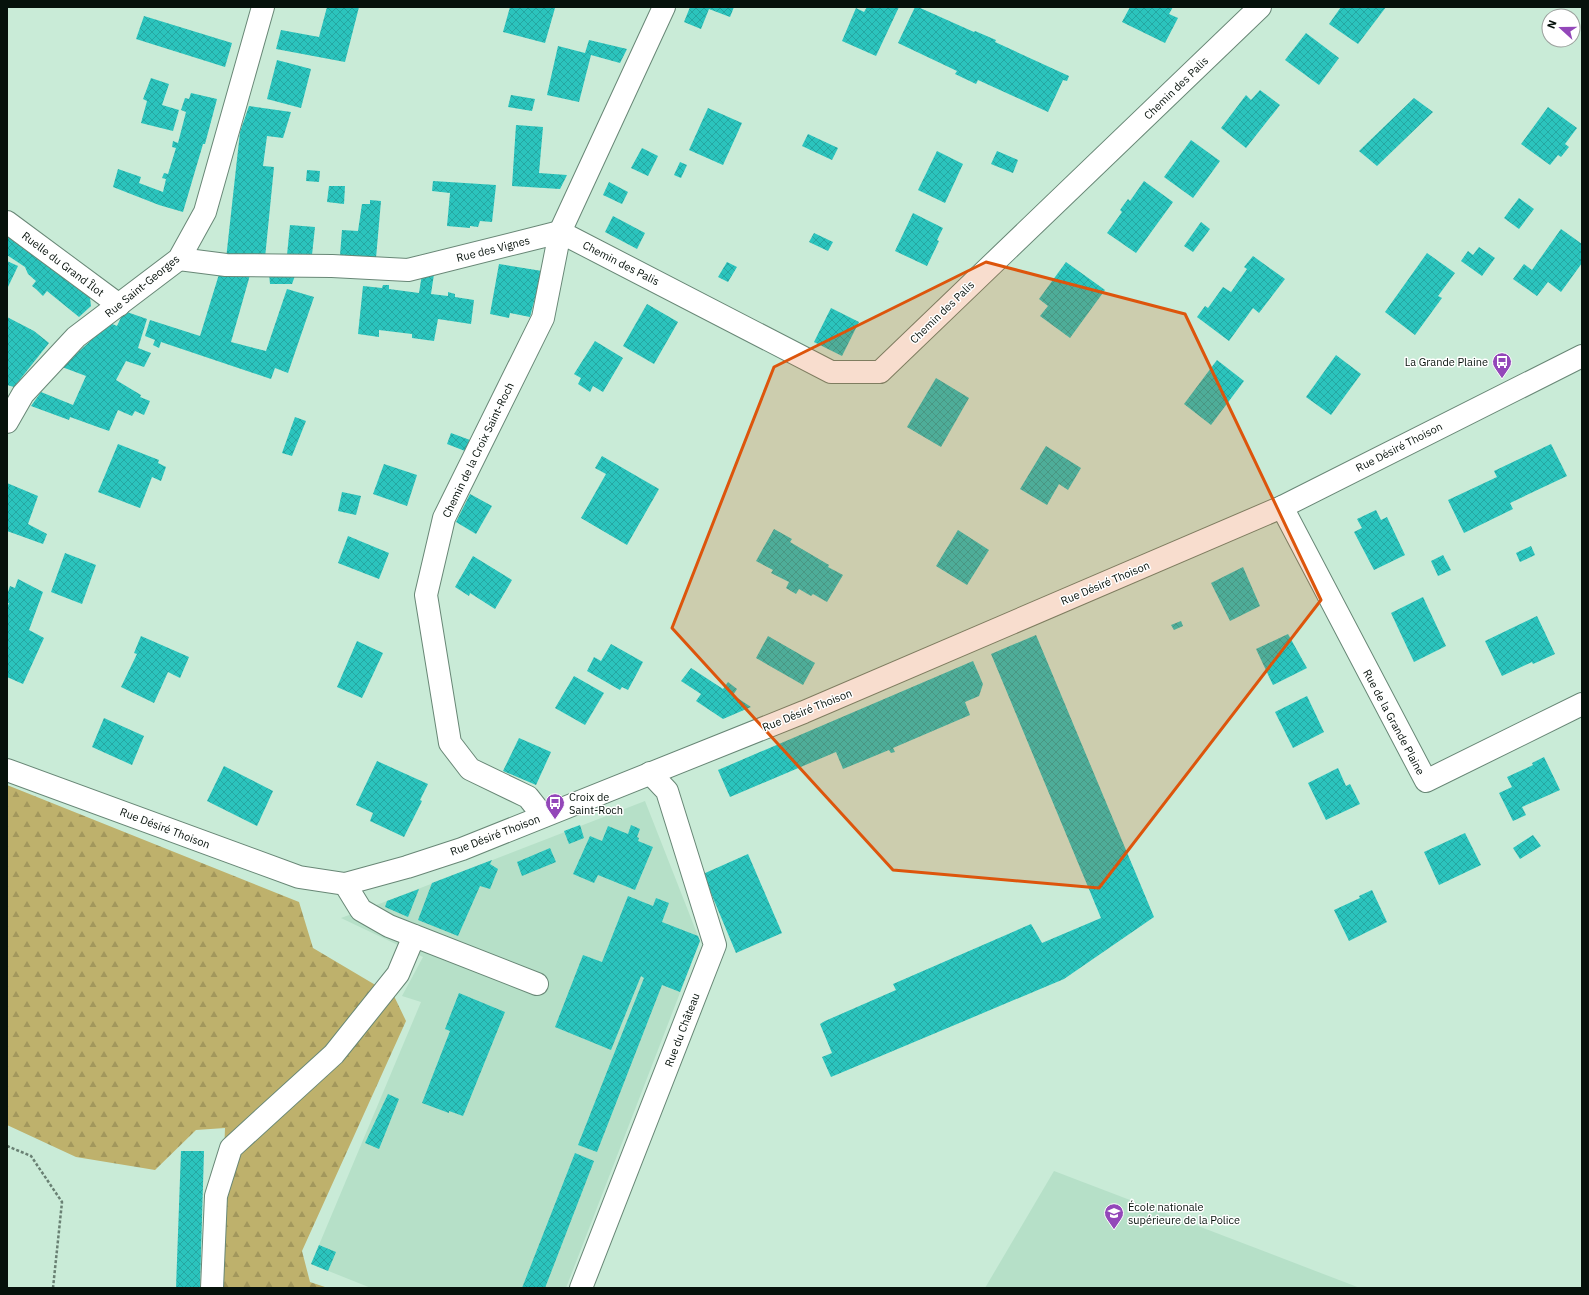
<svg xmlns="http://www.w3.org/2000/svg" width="1589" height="1295" viewBox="0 0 1589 1295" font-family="'IBM Plex Sans',sans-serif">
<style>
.built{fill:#b6e0c8}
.forest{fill:url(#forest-firs)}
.building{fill:url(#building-cross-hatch)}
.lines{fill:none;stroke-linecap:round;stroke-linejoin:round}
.minor-casing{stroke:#688776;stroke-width:24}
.path{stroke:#698073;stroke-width:2.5;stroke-dasharray:3 2;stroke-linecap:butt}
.minor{stroke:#fff;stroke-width:22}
.marked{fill:#dd550c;fill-opacity:0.2;stroke:#dd550c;stroke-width:3;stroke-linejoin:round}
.labels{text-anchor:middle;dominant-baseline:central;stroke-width:3;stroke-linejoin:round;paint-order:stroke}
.street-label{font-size:11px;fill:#06110b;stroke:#fff}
.poi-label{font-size:11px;fill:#06110b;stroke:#fff;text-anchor:start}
</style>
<defs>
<pattern id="forest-firs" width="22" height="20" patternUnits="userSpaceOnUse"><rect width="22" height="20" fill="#beb16c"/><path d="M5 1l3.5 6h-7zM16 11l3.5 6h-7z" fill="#a2975c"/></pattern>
<pattern id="building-cross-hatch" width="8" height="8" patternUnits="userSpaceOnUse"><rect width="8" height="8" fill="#2bc4bd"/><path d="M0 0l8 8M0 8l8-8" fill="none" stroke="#25a7a1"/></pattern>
</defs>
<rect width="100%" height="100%" fill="#c9ebd7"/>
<g class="built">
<path d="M645,801l55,140 -134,347h-195l-60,-24 110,-262 -19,-6 21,-39 -82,-39 46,-17z"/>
<path d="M1054,1171l306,117h-375z"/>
</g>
<path class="forest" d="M7,785l292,117 14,46 81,48 12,25 -104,230 8,31 18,6h-109l6,-160 -29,2 -41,40 -79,-13 -69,-32z"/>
<g class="building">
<path d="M327,7h32l-14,55 -69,-13 5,-19 38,7z"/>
<path d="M510,7l45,1 -10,35 -42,-11z"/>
<path d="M690,7h44l-4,10 -21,-8 -8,20 -17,-7z"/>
<path d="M867,7h32l-23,49 -34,-15 14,-33 8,4z"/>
<path d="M915,7h3l56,25 1,-1 21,9 -1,2 74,34 -2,5 -4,-1 -15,32 -70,-32 -2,4 -21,-10 2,-3 -59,-28z"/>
<path d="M1130,7h43l-4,7 9,4 -13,25 -43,-21z"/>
<path d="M1341,7h45l-28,37 -29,-20z"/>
<path d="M144,16l88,27 -7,24 -89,-28z"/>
<path d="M1306,33l33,25 -20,27 -34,-25z"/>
<path d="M589,40l38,9 -7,14 -29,-8 -12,47 -32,-7 11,-49 27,7z"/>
<path d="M277,60l34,9 -10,39 -34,-9z"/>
<path d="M151,78l18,6 -7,21 17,5 -6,21 -32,-8 6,-22 -4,-2z"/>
<path d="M1260,90l20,15 -34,43 -25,-20 25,-33 5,5z"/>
<path d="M191,93l26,6 -12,45h-2l-20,68 -24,-7 -46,-18 5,-18 23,8 -2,6 24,9 3,-13 -4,-1 2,-5 4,1 8,-26 -4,-1 1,-6 5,2 8,-31 -5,-2 4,-12 4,1z"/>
<path d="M511,95l24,4 -3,12 -24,-4z"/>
<path d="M1414,98l19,14 -56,54 -18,-15z"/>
<path d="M249,106l42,6 -8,26 -16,-2 -4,30 11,1 -9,91 -39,1 14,-127z"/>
<path d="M1548,107l29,21 -12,16 4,3 -8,10 -3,-2 -8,10 -29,-21z"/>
<path d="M708,108l34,15 -19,42 -34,-15z"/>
<path d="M516,125l27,2 -4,46 28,2 -7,14 -48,-3z"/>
<path d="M808,134l30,14 -6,12 -30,-14z"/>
<path d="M1191,140l29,21 -27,37 -29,-21z"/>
<path d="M642,148l16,8 -10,20 -17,-8z"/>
<path d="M937,151l26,13 -18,39 -27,-13z"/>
<path d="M997,151l21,9 -5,13 -22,-9z"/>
<path d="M680,162l7,3 -6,13 -7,-3z"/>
<path d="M307,170l13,1 -1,11 -13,-1z"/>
<path d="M433,181l63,4 -4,37 -12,-1 -2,6 -8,-1v2l-23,-2 3,-33 -18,-2z"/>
<path d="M1144,181l29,21 -37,51 -29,-20 15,-21 -2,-2 8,-11 2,2z"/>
<path d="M609,182l19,10 -6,12 -19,-9z"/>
<path d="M329,186h16l-1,18 -17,-2z"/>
<path d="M1519,198l15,11 -15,20 -15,-11z"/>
<path d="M370,200l11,1 -5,57 -36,-3 2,-25 16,1 4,-27h8z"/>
<path d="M913,213l30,15 -6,12 2,1 -12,25 -32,-15z"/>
<path d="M613,216l32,17 -8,16 -32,-17z"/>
<path d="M1201,222l9,7 -17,23 -9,-6z"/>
<path d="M290,225l25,2 -3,28h-25z"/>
<path d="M1561,229l21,15v19l-21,29 -13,-10 -11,14 -24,-17 11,-15 8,6z"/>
<path d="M814,233l19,9 -5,9 -19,-9z"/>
<path d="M7,234l83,64 1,8 -12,11 -32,-26 -4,5 -6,-6 -5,-4 4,-5 -8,-7 -3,-7 -18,-12z"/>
<path d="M1479,247l16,11 -13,18 -21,-15 7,-10 5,4z"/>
<path d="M1427,253l28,20 -17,23 4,2 -27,37 -30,-23z"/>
<path d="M1253,256l32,23 -26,34 -6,-5 -24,33 -32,-24 8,-11 3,2 15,-21 8,5 16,-23 -3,-2z"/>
<path d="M7,261l11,5 -11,23z"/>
<path d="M727,262l10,5 -9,15 -10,-5z"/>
<path d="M1066,262l39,28 -35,48 -30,-22 8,-10 -9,-7z"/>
<path d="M499,264l43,7 -12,46 -20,-4 -1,5 -19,-4z"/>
<path d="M220,271l30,4 -19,67 35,9 21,-62 27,8 -26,76 -13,-5 -4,11 -110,-37 -2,6 -6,-3 2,-5 -10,-4 5,-16 50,16z"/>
<path d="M269,273h27l-4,11h-22z"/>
<path d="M422,274h12l-3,20 17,2v-4l7,2v3l19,3 -3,24 -33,-5 -4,22 -22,-3v-4l-33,-4v7l-21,-3 5,-48 19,2 1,-3h6v4l30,4z"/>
<path d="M647,304l31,18 -24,42 -31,-18z"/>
<path d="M831,308l28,14 -17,34 -28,-14z"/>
<path d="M124,311l23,8 -9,29 13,5 -7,14 -18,-6 -10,19 25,15 -1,2 10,4 -6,14 -9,-4 -3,5 -14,-6 -9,21 -39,-14 -1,3 -38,-14 10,-14 32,13 13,-29 -24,-9 48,-44 7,3z"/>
<path d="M7,317l27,14 15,12 -35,44 -7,-2z"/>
<path d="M595,341l28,17 -20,34 -10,-6 -3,6 -12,-8 3,-6 -7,-4z"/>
<path d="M1336,355l25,19 -30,41 -25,-18z"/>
<path d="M1217,360l27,21 -33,44 -27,-21z"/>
<path d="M936,378l33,20 -28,49 -34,-20z"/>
<path d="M295,417l11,4 -14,35 -10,-3z"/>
<path d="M451,433l19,7 -5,11 -18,-7z"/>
<path d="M118,444l41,16 -1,3 8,4 -5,14 -9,-4 -12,31 -42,-16z"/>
<path d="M1551,444l16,32 -57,27 3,6 -49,24 -16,-33 49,-23 -3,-6z"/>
<path d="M1046,446l35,22 -13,22 -9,-6 -12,21 -27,-16z"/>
<path d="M602,456l57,33 -32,56 -46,-27 25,-44 -11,-6z"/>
<path d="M384,464l33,11 -10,31 -34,-12z"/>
<path d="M7,483l31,13 -10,28 19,10 -4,10 -36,-13z"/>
<path d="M342,492l19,4 -5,19 -18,-4z"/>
<path d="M470,494l22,12 -16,28 -20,-12z"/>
<path d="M1376,510l5,10 6,-3 18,38 -31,15 -20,-38 8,-4 -5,-9z"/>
<path d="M774,529l18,10 -2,3 39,23 -1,2 15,8 -16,27 -14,-8 -2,2 -12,-7 -3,5 -10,-6 3,-6 -18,-9 2,-3 -17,-9z"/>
<path d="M958,530l31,20 -22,35 -31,-19z"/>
<path d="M348,536l41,17 -10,26 -41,-16z"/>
<path d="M1531,546l4,9 -15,7 -4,-9z"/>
<path d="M65,553l31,12 -14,39 -31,-12z"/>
<path d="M1443,555l8,15 -13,6 -7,-15z"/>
<path d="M473,556l39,24 -17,29 -25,-16 -1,3 -14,-9z"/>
<path d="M1243,567l17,39 -30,15 -19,-38z"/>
<path d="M18,579l25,13 -14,38 15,8 -21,46 -16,-7v-69l2,-5h-2v-8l3,-9 5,2z"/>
<path d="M1423,597l23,49 -32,16 -23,-49z"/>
<path d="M1537,616l18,38 -22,10 -1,-2 -30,14 -17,-35z"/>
<path d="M1181,621l2,5 -9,4 -3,-5z"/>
<path d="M1288,634l19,34 -34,17 -17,-36z"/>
<path d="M1036,635l118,282 -90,62 -233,98 -9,-20 10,-4 -12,-29 5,-3 71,-31 -3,-6 138,-60 11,19 59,-25 -110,-264z"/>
<path d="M141,636l48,21 -9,21 -12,-6 -14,31 -33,-16 16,-33 -3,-1z"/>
<path d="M768,636l47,27 -12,22 -47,-27z"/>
<path d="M357,641l26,12 -21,45 -25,-11z"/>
<path d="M611,644l32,18 -15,28 -6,-3 -2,3 -33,-19 7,-14 7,4z"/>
<path d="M973,661l10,23 -4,12 -14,6 5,13 -77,33 2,4 -4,1 -2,-3 -46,19 -7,-17 -106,45 -12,-27z"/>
<path d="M691,668l32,21 5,-7 9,7 -4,6 18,12 -28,12 -27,-18 5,-7 -20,-13z"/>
<path d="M574,676l30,17 -19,32 -30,-17z"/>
<path d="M1307,696l17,36 -31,16 -18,-36z"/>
<path d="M104,718l40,18 -12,29 -40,-18z"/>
<path d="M519,738l32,14 -15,33 -33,-14z"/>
<path d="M1544,757l16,33 -38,17 4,8 -13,6 -14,-28 13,-6 -5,-10 26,-12 -1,-2z"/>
<path d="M377,761l51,23 -8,16 2,1 -18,36 -34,-16 3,-8 -17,-8z"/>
<path d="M224,766l49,25 -16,35 -50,-25z"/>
<path d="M1338,768l8,18 4,-2 10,20 -34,16 -18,-37z"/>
<path d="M580,825l4,13 -15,6 -5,-13z"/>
<path d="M631,825l9,4 -3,8 2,1 -1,3 15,6 -18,43 -37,-15 -4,8 -21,-9 17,-38 12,5 6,-15 20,8z"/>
<path d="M1465,833l16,32 -42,20 -15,-33z"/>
<path d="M1533,835l8,11 -21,13 -7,-11z"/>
<path d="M550,848l6,14 -34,14 -5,-14z"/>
<path d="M748,854l34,79 -46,20 -33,-79z"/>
<path d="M492,860l-2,4 8,5 -8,20 -10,-3 -22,50 -40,-16 14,-37z"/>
<path d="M419,889l-11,28 -23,-10 2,-6z"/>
<path d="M1372,890l15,32 -38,19 -15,-31 26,-12 -1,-2z"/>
<path d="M628,896l25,10 3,-8 13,5 -7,19 36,14 2,5 -20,51 -18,-7 -65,167 -19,-7 66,-167 -3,-2 -30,74 -56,-23 28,-72 19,7z"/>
<path d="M459,993l46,19 -42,104 -14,-5v2l-27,-10 28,-72 -5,-2z"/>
<path d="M388,1094l11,5 -20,50 -14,-6z"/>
<path d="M181,1151h23l-4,137h-24z"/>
<path d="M575,1153l19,8 -49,127h-23z"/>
<path d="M319,1245l17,7 -8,19 -17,-7z"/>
</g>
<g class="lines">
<g class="minor-casing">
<g id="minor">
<path d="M7,222l112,83"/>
<path d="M560,232l271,140h49l380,-365"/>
<path d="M179,259l47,6 106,1 76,4 152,-38"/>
<path d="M7,422l16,-28 53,-57 103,-78 26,-47 58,-205"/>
<path d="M1282,507l144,274 156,-77"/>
<path d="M7,770l292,107 46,7 62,-17 55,-18 342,-137 478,-205 300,-151"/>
<path d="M543,816l-15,-19 -58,-28 -20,-26 -24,-148 18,-77 99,-200 17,-86 104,-225"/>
<path d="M345,884l16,26 28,16 148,58"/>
<path d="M212,1288l4,-92 15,-48 103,-94 64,-80 16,-38"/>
<path d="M581,1288l134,-343 -48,-154 -17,-18"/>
</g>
</g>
<path class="path" d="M7,1146l24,10 31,46 -9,86"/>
<use href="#minor" class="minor"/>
</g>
<path class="marked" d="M986,262l199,52 136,286 -222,288 -206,-18 -221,-242 102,-261z"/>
<defs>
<g id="bus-pin" transform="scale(1)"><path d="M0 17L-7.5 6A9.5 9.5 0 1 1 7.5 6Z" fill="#9347b9" stroke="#fff"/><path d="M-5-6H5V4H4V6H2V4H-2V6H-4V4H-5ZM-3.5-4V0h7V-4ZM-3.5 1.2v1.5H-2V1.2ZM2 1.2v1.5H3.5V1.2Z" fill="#fff"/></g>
<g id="university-pin" transform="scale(1)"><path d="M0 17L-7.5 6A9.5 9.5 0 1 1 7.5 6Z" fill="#9347b9" stroke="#fff"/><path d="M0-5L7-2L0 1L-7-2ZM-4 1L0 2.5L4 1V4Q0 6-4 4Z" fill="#fff"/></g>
</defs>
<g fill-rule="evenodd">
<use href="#bus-pin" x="1502" y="362"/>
<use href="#bus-pin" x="555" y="803"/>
<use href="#university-pin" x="1114" y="1213"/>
</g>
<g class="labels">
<g class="street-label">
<text transform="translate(1176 88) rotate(-44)">Chemin des Palis</text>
<text transform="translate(493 249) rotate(-14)">Rue des Vignes</text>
<text transform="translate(621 263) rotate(27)">Chemin des Palis</text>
<text transform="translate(63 264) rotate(37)">Ruelle du Grand Îlot</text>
<text transform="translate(142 286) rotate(-39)">Rue Saint-Georges</text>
<text transform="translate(942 312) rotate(-44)">Chemin des Palis</text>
<text transform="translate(1399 447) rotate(-27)">Rue Désiré Thoison</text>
<text transform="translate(478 450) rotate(-64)">Chemin de la Croix Saint-Roch</text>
<text transform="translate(1105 583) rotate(-23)">Rue Désiré Thoison</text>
<text transform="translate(807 710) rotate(-22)">Rue Désiré Thoison</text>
<text transform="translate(1394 722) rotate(62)">Rue de la Grande Plaine</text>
<text transform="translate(165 828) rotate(21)">Rue Désiré Thoison</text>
<text transform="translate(495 835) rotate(-21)">Rue Désiré Thoison</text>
<text transform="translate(682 1030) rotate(-69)">Rue du Château</text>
</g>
<g class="poi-label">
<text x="1488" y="362" text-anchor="end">La Grande Plaine</text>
<text x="569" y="797">Croix de<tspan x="569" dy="13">Saint-Roch</tspan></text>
<text x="1128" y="1207">École nationale<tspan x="1128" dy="13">supérieure de la Police</tspan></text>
</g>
</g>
<rect width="1589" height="1295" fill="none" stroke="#06110b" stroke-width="16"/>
<g transform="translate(1561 28) rotate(291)"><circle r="19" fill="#ffffff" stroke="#9ba09d"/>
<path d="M0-3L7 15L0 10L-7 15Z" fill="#9347b9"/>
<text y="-6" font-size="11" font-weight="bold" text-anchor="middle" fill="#06110b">N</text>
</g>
</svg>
